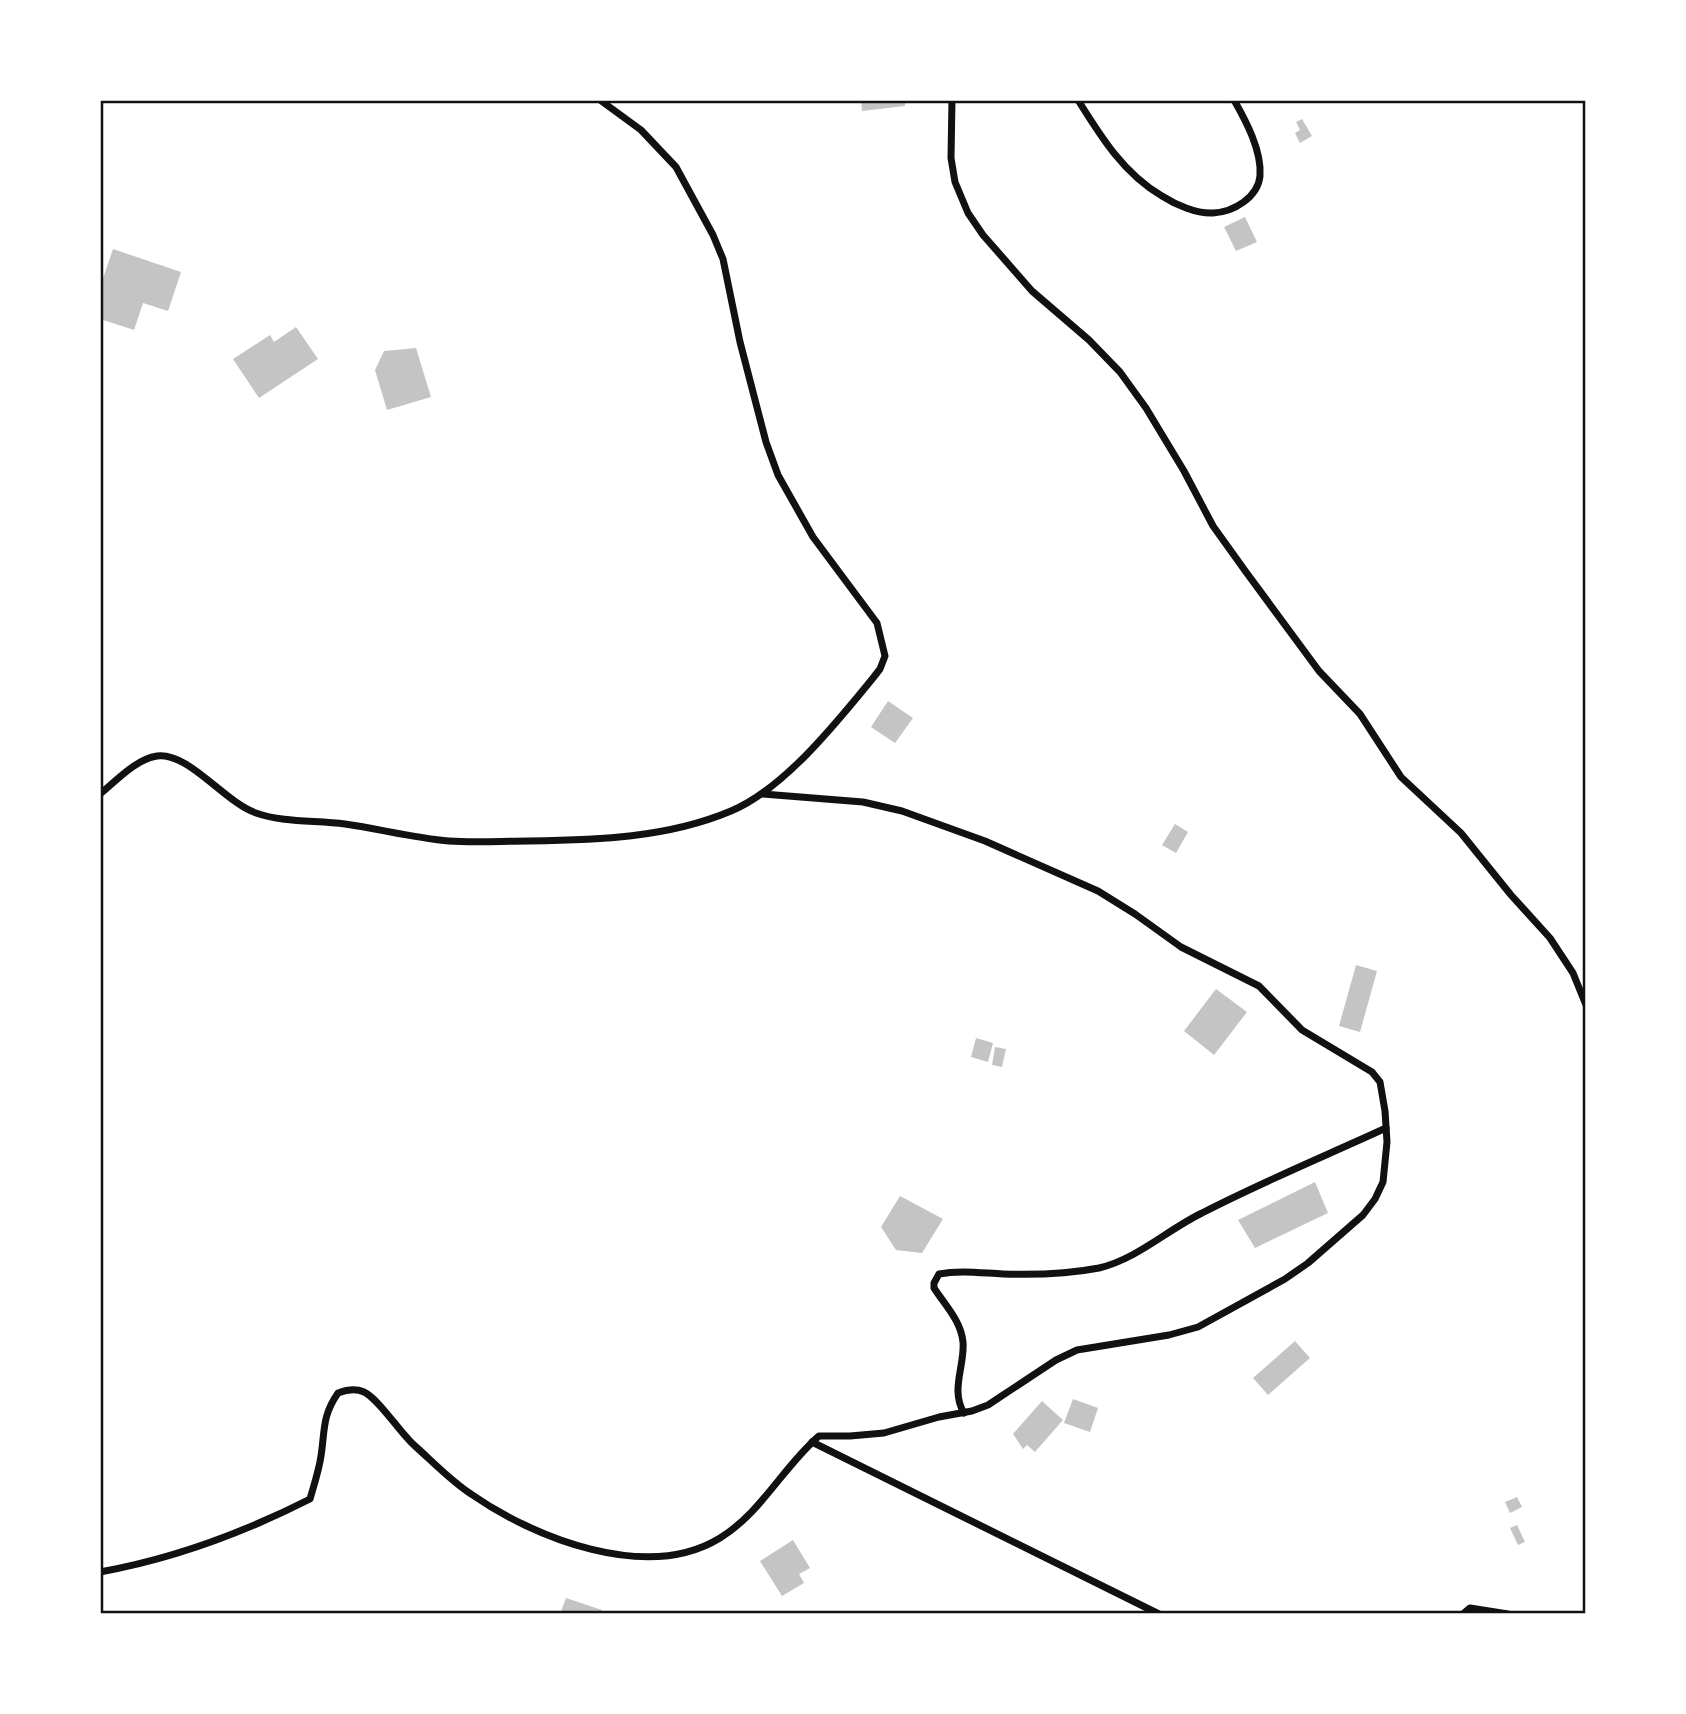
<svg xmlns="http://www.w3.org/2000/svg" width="1686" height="1714" viewBox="0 0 1686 1714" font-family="'Noto Sans',sans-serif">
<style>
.building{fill:#c4c4c4}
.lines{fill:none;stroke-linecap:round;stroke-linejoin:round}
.minor{stroke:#111;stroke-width:7}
.neatline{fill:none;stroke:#111;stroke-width:2.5}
</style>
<rect width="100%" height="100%" fill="#fff"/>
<g class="building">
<path d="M861,100h44v6l-43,5z"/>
<path d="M1302,119l10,17 -12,7 -5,-10 5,-3 -4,-8z"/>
<path d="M1245,217l12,25 -21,9 -12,-24z"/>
<path d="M113,249l68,23 -13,39 -25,-8 -9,27 -34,-11v-32z"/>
<path d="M296,327l22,32 -59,39 -26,-39 37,-24 4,7z"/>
<path d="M416,348l15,49 -44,13 -12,-40 9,-19z"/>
<path d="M888,701l25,17 -18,25 -24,-16z"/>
<path d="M1175,824l13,8 -12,21 -14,-8z"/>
<path d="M1356,965l21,6 -17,61 -21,-6z"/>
<path d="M1216,989l31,23 -33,43 -30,-24z"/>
<path d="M976,1038l17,5 -5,19 -17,-5z"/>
<path d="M995,1047l11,2 -4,18 -10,-2z"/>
<path d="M1315,1182l13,31 -73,35 -17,-28z"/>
<path d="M900,1196l43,23 -21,34 -26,-3 -15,-23z"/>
<path d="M1295,1341l15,17 -42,37 -15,-17z"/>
<path d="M1073,1399l25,9 -8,24 -26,-9z"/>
<path d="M1042,1401l21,19 -28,32 -8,-7 -4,4 -10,-15z"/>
<path d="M1517,1497l5,10 -12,6 -5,-11z"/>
<path d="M1517,1525l8,17 -7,3 -8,-17z"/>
<path d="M793,1540l17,28 -11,6 5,9 -22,13 -22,-35z"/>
<path d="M566,1598l36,12 -1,4h-41z"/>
</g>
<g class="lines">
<g class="minor">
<path d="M952,100l-1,58 4,24 13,31 15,22 49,56 57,49 31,32 26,36 38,63 29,55 33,46 73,99 41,43 41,63 60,56 50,62 39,43 23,35 13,32"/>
<path d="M1078,100c23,37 46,74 84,96 14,9 35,18 51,17 21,-1 45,-16 47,-37 2,-25 -14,-55 -26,-76"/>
<path d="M100,794c16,-13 36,-35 57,-38 32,-4 67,46 99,57 28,10 60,7 89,11 35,5 69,14 104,17 26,2 53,0 80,0 68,-1 138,-3 202,-30 53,-22 106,-89 142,-133l7,-9 5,-13 -8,-33 -64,-86 -35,-62 -12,-33 -26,-100 -17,-83 -10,-24 -37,-68 -35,-37 -41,-30"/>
<path d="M964,1413c-14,-23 1,-47 -1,-71 -2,-21 -18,-37 -29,-54v-5l5,-9c21,-4 42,-1 64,0 31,1 65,0 96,-6 38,-9 68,-38 103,-55 60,-31 123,-57 184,-85"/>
<path d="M812,1442l347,172"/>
<path d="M100,1572c72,-13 145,-40 210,-73 4,-14 9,-29 11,-43 4,-26 1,-40 17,-63 8,-3 17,-5 26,-1 15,7 36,41 51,54 18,16 36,35 56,48 63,44 176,89 249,44 41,-25 63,-71 99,-102h31l34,-3 55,-16 33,-6 16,-6 68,-45 21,-10 92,-15 29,-8 87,-48 23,-16 55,-48 12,-16 8,-17 4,-40 -2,-31 -5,-29 -8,-10 -70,-42 -43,-44 -78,-39 -46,-33 -37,-23 -113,-50 -83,-30 -39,-9 -100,-8"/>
<path d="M1463,1614l7,-6 38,6"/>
</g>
</g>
<rect width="1686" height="1714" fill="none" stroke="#ffffff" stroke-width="203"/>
<rect x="102" y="102" width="1482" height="1510" class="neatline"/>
</svg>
